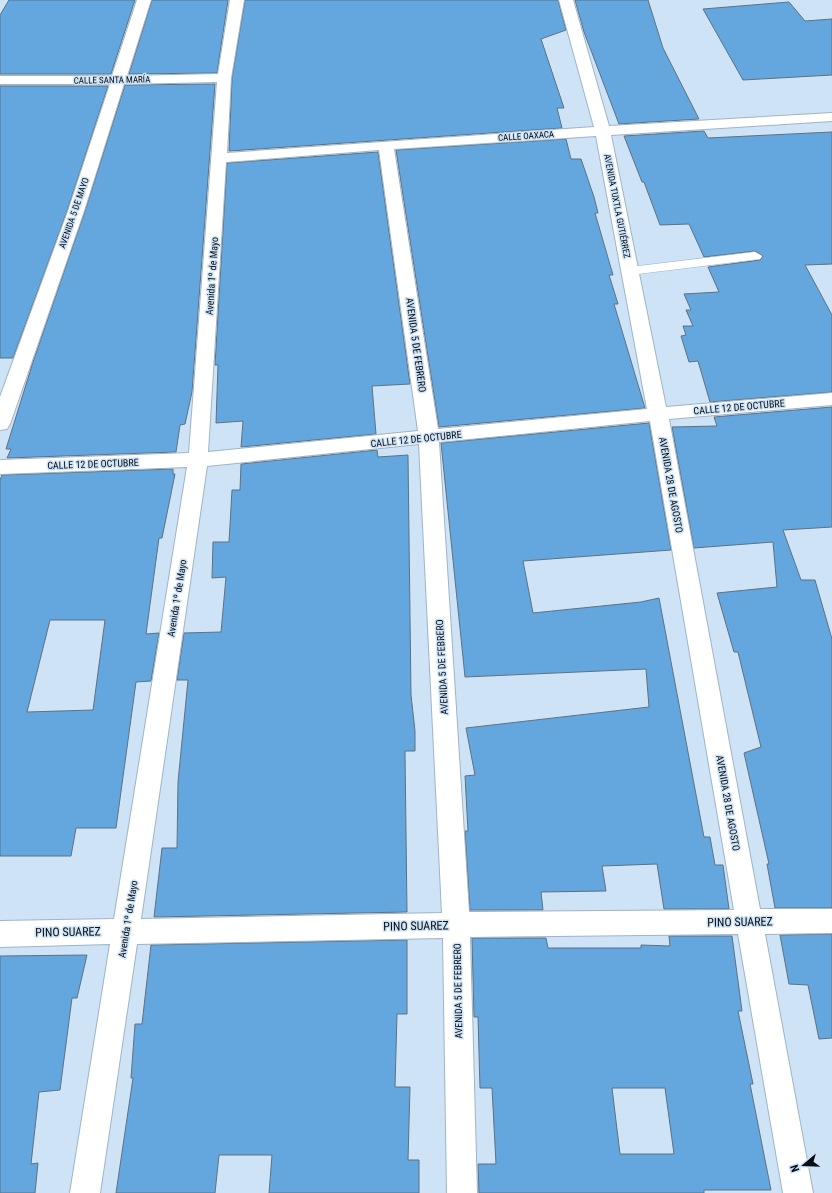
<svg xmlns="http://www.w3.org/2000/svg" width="832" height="1193" viewBox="0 0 832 1193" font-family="'Roboto Condensed',sans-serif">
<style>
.building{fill:#63a7de;stroke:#5e7182;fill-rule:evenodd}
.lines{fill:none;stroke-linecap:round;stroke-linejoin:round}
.service-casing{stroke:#9fb4c6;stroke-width:1}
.minor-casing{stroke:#9fb4c6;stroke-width:2}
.service{fill:#fff;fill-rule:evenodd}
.minor{fill:#fff;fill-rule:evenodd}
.labels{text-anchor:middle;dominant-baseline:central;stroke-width:3;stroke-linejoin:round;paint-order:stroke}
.far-street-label{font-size:9px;fill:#070d14;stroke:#cee3f6}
.street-label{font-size:10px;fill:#070d14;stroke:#cee3f6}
.near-street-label{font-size:12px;fill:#070d14;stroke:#cee3f6}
</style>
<rect width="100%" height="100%" fill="#cee3f6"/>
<g class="building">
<path d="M9,0h126l-24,74h-111v-59z"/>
<path d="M152,0h76l-11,73 -88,1z"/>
<path d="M245,0h313l8,30 -25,9 23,69h-7l5,20 -333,23 3,-73z"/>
<path d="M575,0h73l15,48 36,71 -80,5 -35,-92z"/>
<path d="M789,2l16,19 27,-2v56l-89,5 -40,-71z"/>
<path d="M215,84l-23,308 -7,32 -5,1 -4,27 -169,6 4,-9h-5l27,-87 52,-151 40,-126z"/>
<path d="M0,86h108l-41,125 -54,147h-13z"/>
<path d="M704,131l4,7 124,-6v132l-27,1 27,50v77l-122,10 -12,-41 -9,1 -8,-26 5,-1 -3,-9h10l-7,-16h5l-7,-16 35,-2 -11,-25 52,-7 3,-4 -8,-5 -51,6 -15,-33 -29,1 -16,-43h-2l-18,-46z"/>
<path d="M566,139l5,20h10l13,38 4,16h-3l18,62h-4l9,29h-4l31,104 -206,19 -43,-277z"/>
<path d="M378,152l32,232 -38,2 4,48 -135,13 2,-26 -27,2 2,-58h-3l12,-202z"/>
<path d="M832,407v120l-49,3 18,50h14l17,59v269h-57l-8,-44h2l-25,-111 17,-6 -23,-95h-4l-17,-59 60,-6 -4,-45 -79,6 -22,-121 45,-1 -3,-9z"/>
<path d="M649,423l22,127 -148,11 10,52 108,-11 18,-4 45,239h6l5,28h8l6,44h-65l-7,-45 -55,2 4,25 -65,1 2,18h-73l-5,-79h3l-3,-55 10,-1 -9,-47 183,-21 -3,-38 -181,8 -24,-234z"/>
<path d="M377,450l1,7 30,-2 3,240 4,36v20h-10l2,161 -253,5 8,-69h15l1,-66 10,-102h-11l7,-47 37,-1 5,-55 -14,1 1,-36h16l3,-52h8l1,-26z"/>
<path d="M173,469v5h2l-13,64h-3l-13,96 13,-1 -8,48 -15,1 -20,146h-40l-5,28h-71v-376l2,-5zM50,620h55l-12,90 -66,2z"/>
<path d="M832,934v104l-13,1 -11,-54 -19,-1 -9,-49z"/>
<path d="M669,936h63l10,75h-4l15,73h-3l21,106h-67v3h-225l-1,-29h18l-4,-76h-12l-2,-71h-4l-2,-79h74l2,10h93v-3l29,1zM612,1088h53l9,66h-54z"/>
<path d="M407,940v74h-10l-2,73h15l-2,73h11v33h-150l3,-38h-53l-4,38h-99l17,-115h-2l4,-54h7l9,-79z"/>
<path d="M87,955l-10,43h-5l-12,92 -21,2 -8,72 7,-1 -3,30h-35v-237z"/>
</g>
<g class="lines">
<g class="service-casing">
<path id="service" d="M755,252l7,4 -2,3 -130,16 -5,-1 -2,-3 2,-3 5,-1z"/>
</g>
<g class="minor-casing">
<path id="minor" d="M137,0h14l-24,76 91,-2 12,-74h14l-13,78 -4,75 367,-26 -35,-127h14l36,126 223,-13v8l-221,14 55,272 166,-14v12l-163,14 91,490h72v24l-67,1 48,259h-30l-45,-259 -268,3 7,256h-30l-4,-255 -306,6 -37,249h-30l40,-249 -110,3v-26l114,-2 73,-452 -187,7v-14l189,-7 28,-371 -93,2 -40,127 -74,213 -3,5 -7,1v-33l68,-186 42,-127h-110v-8h112zM596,136l51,273 -209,20 -44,-280zM379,150l39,281 -210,21 18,-290zM650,421l84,489 -265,2 -30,-470zM419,444l23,469 -301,6 66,-453z"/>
</g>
<use href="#service" class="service"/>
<use href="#minor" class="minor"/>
</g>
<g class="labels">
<g class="far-street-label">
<text transform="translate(112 80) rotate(-1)">CALLE SANTA MARÍA</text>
<text transform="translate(526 136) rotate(-4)">CALLE OAXACA</text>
<text transform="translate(617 206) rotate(79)">AVENIDA TUXTLA GUTIÉRREZ</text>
<text transform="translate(74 213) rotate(-71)">AVENIDA 5 DE MAYO</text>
</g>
<g class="street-label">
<text transform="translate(212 276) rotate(-86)">Avenida 1º de Mayo</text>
<text transform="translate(416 345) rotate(82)">AVENIDA 5 DE FEBRERO</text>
<text transform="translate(739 407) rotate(-5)">CALLE 12 DE OCTUBRE</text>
<text transform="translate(416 439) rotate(-6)">CALLE 12 DE OCTUBRE</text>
<text transform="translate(93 464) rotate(-2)">CALLE 12 DE OCTUBRE</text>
<text transform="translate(671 485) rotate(80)">AVENIDA 28 DE AGOSTO</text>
<text transform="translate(177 598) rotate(-81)">Avenida 1º de Mayo</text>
<text transform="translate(442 667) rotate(-93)">AVENIDA 5 DE FEBRERO</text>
<text transform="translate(728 803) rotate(80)">AVENIDA 28 DE AGOSTO</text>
<text transform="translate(128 919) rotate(-81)">Avenida 1º de Mayo</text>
<text transform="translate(458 991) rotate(-91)">AVENIDA 5 DE FEBRERO</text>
</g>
<g class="near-street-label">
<text transform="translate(740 922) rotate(-1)">PINO SUAREZ</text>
<text transform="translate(416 926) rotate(-1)">PINO SUAREZ</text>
<text transform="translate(68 932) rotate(-1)">PINO SUAREZ</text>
</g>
</g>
<g transform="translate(804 1165) rotate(251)" stroke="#cee3f6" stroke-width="3" paint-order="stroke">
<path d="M0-3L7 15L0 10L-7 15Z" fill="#070d14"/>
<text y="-6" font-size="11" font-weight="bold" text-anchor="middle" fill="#070d14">N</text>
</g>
</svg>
